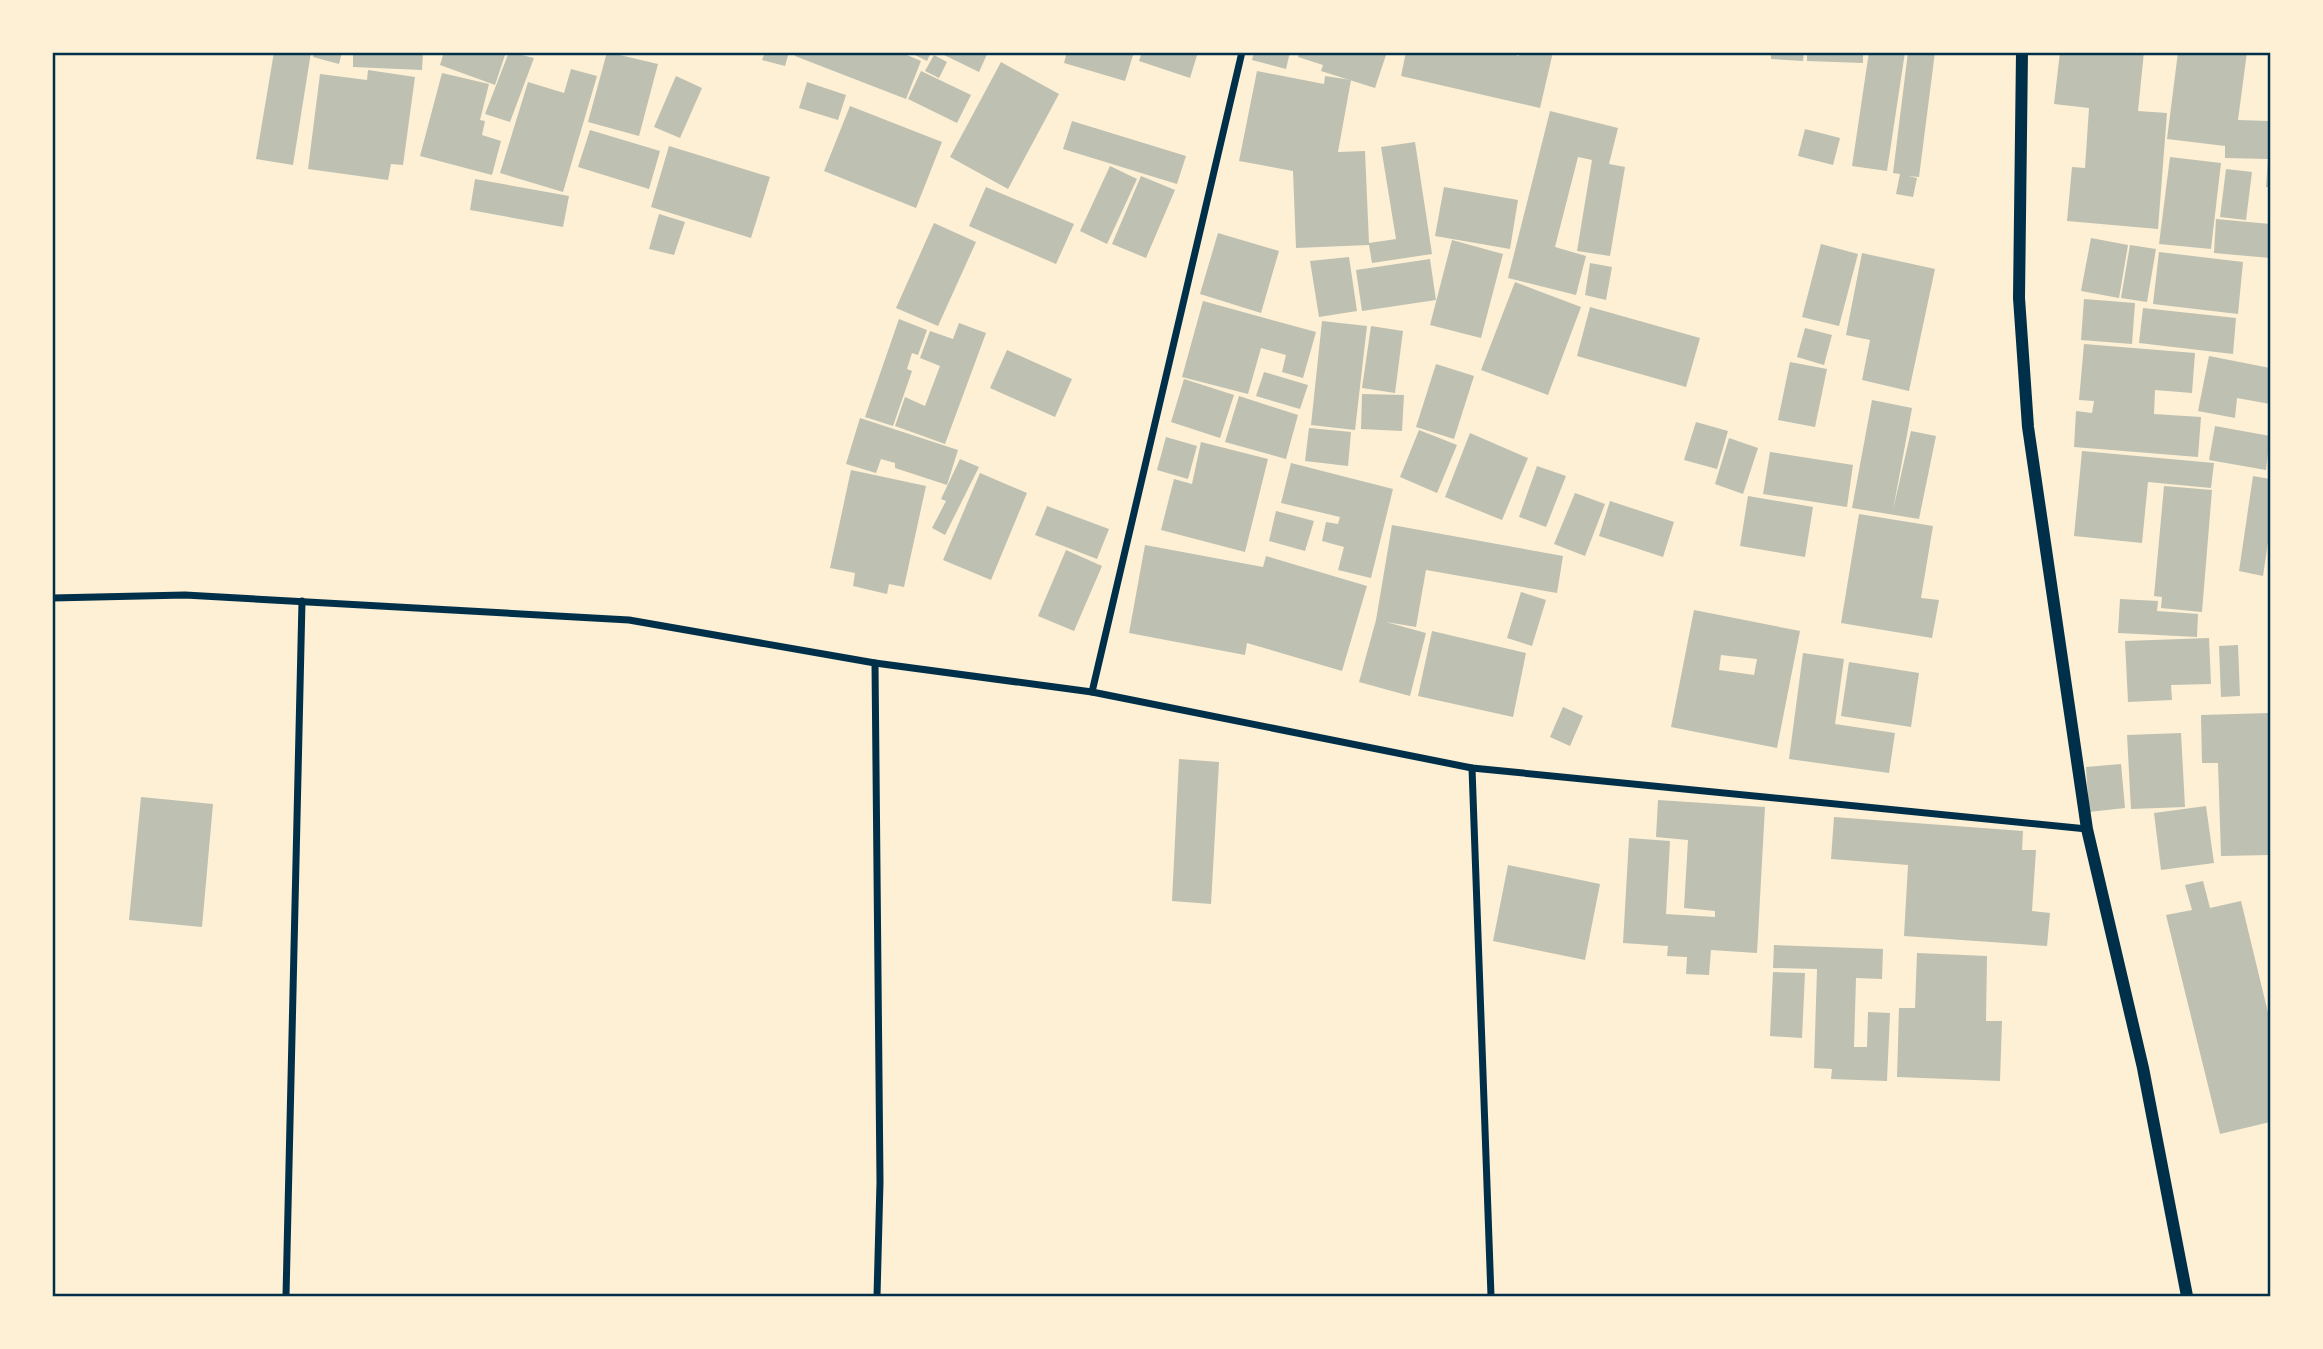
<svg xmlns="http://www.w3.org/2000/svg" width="2323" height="1349" viewBox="0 0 2323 1349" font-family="Helvetica,sans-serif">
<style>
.building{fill:#bec0b2;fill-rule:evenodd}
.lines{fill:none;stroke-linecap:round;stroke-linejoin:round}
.minor{stroke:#003049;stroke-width:7}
.tertiary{stroke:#003049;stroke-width:12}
.neatline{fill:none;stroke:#003049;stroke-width:2.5}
</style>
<rect width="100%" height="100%" fill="#fdf0d5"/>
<g class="building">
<path d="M274,52h37l-18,113 -37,-6z"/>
<path d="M314,52h28l-3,12 -26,-7z"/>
<path d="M353,52h70l-1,18 -69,-3z"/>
<path d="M444,52h62l-11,33 -55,-20z"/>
<path d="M509,52l25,6 -24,64 -25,-8z"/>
<path d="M607,52l51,12 -19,72 -51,-14z"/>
<path d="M765,52h24l-4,14 -23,-6z"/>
<path d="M796,52h104l21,9 -15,38 -111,-43z"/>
<path d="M909,52h22l-4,9z"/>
<path d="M938,52h50l-9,20z"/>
<path d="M1067,52h67l-9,29 -61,-18z"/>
<path d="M1142,52h56l-8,26 -51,-17z"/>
<path d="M1254,52h36l-4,17 -34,-9z"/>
<path d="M1300,52h87l-12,36 -54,-17 2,-6 -25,-8z"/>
<path d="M1406,52h99l14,4v-4h34l-13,56 -139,-32z"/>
<path d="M1771,52h33l-1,9 -32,-2z"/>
<path d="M1807,52h56v11l-56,-2z"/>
<path d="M1869,52h36l-18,119 -35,-5z"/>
<path d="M1908,52h27l-16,125 -11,-1 9,2 -4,19 -17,-3 4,-20 -7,-1z"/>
<path d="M2060,52h84l-6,59 29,2 -9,116 -91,-8 5,-54 13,1 4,-60 -35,-4z"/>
<path d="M2178,52h69l-9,68 32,1v66h-4l2,-28 -43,-1v-12l-58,-7z"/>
<path d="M934,55l13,7 -8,16 -14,-7z"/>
<path d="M1001,62l58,32 -51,95 -58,-32z"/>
<path d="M571,69l26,7 -34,116 -63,-19 28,-91 36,11z"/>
<path d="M368,70l47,7 -12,88 -12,-1 -3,16 -80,-11 12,-95 47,6z"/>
<path d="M921,71l50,24 -14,28 -49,-24z"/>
<path d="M1257,71l67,13 1,-8 26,4 -13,72 27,-1 4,92 27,-4 -15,-92 34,-5 17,112 -60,9 -3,-18 -73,3 -3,-77 -54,-10z"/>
<path d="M442,73l47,11 -9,36 5,1 -3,14 19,6 -9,34 -72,-19z"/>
<path d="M676,76l26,12 -22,50 -26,-11z"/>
<path d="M807,82l39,13 -8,25 -39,-12z"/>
<path d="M850,106l92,36 -26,66 -92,-37z"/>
<path d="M1550,111l68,17 -9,36 16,3 -15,89 -33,-5 15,-91 -14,-3 -23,90 31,9 -10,39 -68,-17z"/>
<path d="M1072,121l114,35 -9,28 -114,-35z"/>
<path d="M1805,129l35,9 -7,27 -35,-9z"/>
<path d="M590,130l70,21 -11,38 -71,-22z"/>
<path d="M669,146l101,31 -19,61 -100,-31z"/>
<path d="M2170,157l51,6 -10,86 -52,-5z"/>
<path d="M1110,166l27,13 -30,65 -27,-13z"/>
<path d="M2226,169l26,3 -6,48 -26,-3z"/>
<path d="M1141,176l34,14 -29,68 -34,-14z"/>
<path d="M475,179l94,17 -6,31 -93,-17z"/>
<path d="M986,187l88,37 -18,40 -87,-38z"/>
<path d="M1444,187l74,13 -8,49 -75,-13z"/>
<path d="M659,214l26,8 -11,33 -25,-6z"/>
<path d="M2216,219l54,5v34l-56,-5z"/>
<path d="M934,223l42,19 -38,84 -42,-18z"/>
<path d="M1218,233l61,18 -18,62 -61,-19z"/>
<path d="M2091,238l37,7 -9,53 -38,-7z"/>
<path d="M1452,240l51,14 -22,84 -51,-13z"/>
<path d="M1821,244l37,10 -19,72 -37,-9z"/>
<path d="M2130,245l26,4 -9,53 -26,-4z"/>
<path d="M2159,252l84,10 -5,52 -85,-10z"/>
<path d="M1862,253l73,16 -26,122 -47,-11 8,-40 -24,-5z"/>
<path d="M1349,257l8,54 -38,6 -9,-56z"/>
<path d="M1430,259l6,41 -74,11 -6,-41z"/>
<path d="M1590,263l22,4 -6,33 -21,-5z"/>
<path d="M1515,282l66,25 -33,88 -67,-25z"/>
<path d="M2084,299l51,4 -3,41 -51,-4z"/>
<path d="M1203,301l113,31 -13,46 -21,-6 4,-17 -25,-7 -13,46 -66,-17z"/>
<path d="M1590,307l110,31 -14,49 -109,-31z"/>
<path d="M2143,308l93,10 -3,36 -94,-11z"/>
<path d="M899,319l28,11 -9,25 -6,-2 -5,16 5,2 -19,55 -28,-9z"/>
<path d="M1322,321l45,5 -12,104 -44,-5z"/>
<path d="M959,323l27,10 -41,111 -50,-18 10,-29 20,9 15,-40 -20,-8 10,-27 23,8z"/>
<path d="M1371,326l32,5 -8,62 -33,-5z"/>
<path d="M1805,328l27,7 -8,30 -27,-8z"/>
<path d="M2084,344l111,9 -3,40 -37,-3 -1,24 47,3 -3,40 -124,-10 2,-36 16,2 2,-12 -15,-1z"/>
<path d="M1007,350l65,29 -17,38 -65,-29z"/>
<path d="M2209,356l61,12v36l-33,-6 -2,20 -37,-7z"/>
<path d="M1790,362l37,7 -12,58 -37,-7z"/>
<path d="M1436,364l38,12 -20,63 -38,-12z"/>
<path d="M1264,372l44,13 -8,24 -44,-13z"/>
<path d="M1184,379l50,16 -14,43 -49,-16z"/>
<path d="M1362,394l42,1 -2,36 -41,-2z"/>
<path d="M1239,396l59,19 -12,44 -61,-17z"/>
<path d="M1872,400l40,8 -19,102 18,-79 25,5 -17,83 -67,-11z"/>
<path d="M860,418l98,32 -11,35 -52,-17v-5l-14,-4 -5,14 -30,-9z"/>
<path d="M1696,422l32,9 -11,38 -33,-9z"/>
<path d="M2215,426l55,10 -4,34 -57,-10z"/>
<path d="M1309,428l42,4 -3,34 -43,-5z"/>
<path d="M1419,430l38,15 -20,48 -37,-16z"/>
<path d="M1470,433l58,25 -26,62 -57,-23z"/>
<path d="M1166,437l31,9 -9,33 -31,-9z"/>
<path d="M1729,438l29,10 -15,46 -28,-10z"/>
<path d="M1201,442l67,17 -23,93 -84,-22 13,-51 18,5z"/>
<path d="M2082,451l132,12 -3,25 -63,-6 -6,61 -68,-7z"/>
<path d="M1770,452l83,13 -6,42 -84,-13z"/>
<path d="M960,459l19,8 -34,68 -13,-7 14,-27 -5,-2z"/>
<path d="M1291,463l102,26 -22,89 -33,-8 6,-23 -22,-6 4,-19 12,2 2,-7 -59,-14z"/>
<path d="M1537,466l29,10 -20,51 -27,-10z"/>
<path d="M851,470l75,16 -22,101 -15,-3 -2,10 -34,-8 2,-13 -25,-5z"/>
<path d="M980,473l47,20 -36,87 -48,-20z"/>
<path d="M2253,476l17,3v49l-7,48 -24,-5z"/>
<path d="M2164,486l48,4 -10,122 -41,-4 1,-11 -8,-1z"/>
<path d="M1575,493l30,11 -20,52 -31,-12z"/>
<path d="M1748,496l65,11 -8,50 -65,-11z"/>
<path d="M1610,501l64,21 -11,35 -64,-21z"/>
<path d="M1047,506l62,23 -12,30 -62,-24z"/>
<path d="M1276,511l38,10 -9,30 -36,-10z"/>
<path d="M1859,514l74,12 -12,72 18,2 -7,38 -91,-15z"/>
<path d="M1392,525l171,31 -6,37 -131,-23 -10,57 -30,-5 40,11 -16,63 -51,-14 17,-62z"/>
<path d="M1145,545l118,22 3,-11 101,30 -25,85 -95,-28 -2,12 -116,-22z"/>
<path d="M1066,550l36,16 -28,65 -36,-15z"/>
<path d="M1521,592l25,8 -14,46 -25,-8z"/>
<path d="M2120,599l38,2 -1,10 41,3 -1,23 -79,-4z"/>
<path d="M1694,610l106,21 -23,117 -106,-21zM1721,655l36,4 -3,16 -35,-5z"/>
<path d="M1432,631l94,22 -13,64 -95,-21z"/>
<path d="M2209,638l2,46 -40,1 1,15 -44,2 -3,-61z"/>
<path d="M2238,645l2,51 -19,1 -2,-51z"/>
<path d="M1803,653l41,6 -9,65 60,9 -6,40 -100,-14z"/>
<path d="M1849,662l70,11 -8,54 -70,-11z"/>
<path d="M1563,707l20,9 -13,30 -20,-9z"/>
<path d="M2270,713v142l-49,1 -3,-93h-16l-1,-48z"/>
<path d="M2181,733l4,74 -54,2 -4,-74z"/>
<path d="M1179,759l40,3 -8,142 -39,-3z"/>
<path d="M2121,764l4,44 -36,4 -3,-45z"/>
<path d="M141,797l72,7 -11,123 -73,-7z"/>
<path d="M1658,800l107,7 -8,146 -46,-3 -2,25 -23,-1 1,-17 -20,-1 1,-10 -45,-3 6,-105 41,3 -4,73 49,3v-6l-31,-3 4,-68 -32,-3z"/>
<path d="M2206,806l8,57 -53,7 -7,-57z"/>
<path d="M1834,817l189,14 -1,19h14l-4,61 18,2 -3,33 -143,-10 4,-71 -77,-6z"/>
<path d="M1508,865l92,19 -15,76 -92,-19z"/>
<path d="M2203,881l7,27 31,-7 29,120v101l-50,12 -54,-219 26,-5 -7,-25z"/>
<path d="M1774,945l109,4 -1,30 -26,-1 -2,69h13l1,-35 22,1 -3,68 -56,-2 1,-10 -18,-1 3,-99 -44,-1z"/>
<path d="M1917,953l70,3 -1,65h16l-2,60 -103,-4 2,-69h16z"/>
<path d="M1773,972l32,1 -3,65 -32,-2z"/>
</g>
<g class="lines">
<g class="minor">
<path d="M52,598l133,-3 444,25 246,43 217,29 380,76 615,61"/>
<path d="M875,663l5,519 -3,114"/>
<path d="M1092,692l150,-640"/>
<path d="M1472,768l19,528"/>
<path d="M286,1296l16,-695"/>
</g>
<path class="tertiary" d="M2022,52l-3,246 9,129 59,402 56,239 44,228"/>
</g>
<rect width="2323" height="1349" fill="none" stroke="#fdf0d5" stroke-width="108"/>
<rect x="54" y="54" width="2215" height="1241" class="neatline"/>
</svg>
